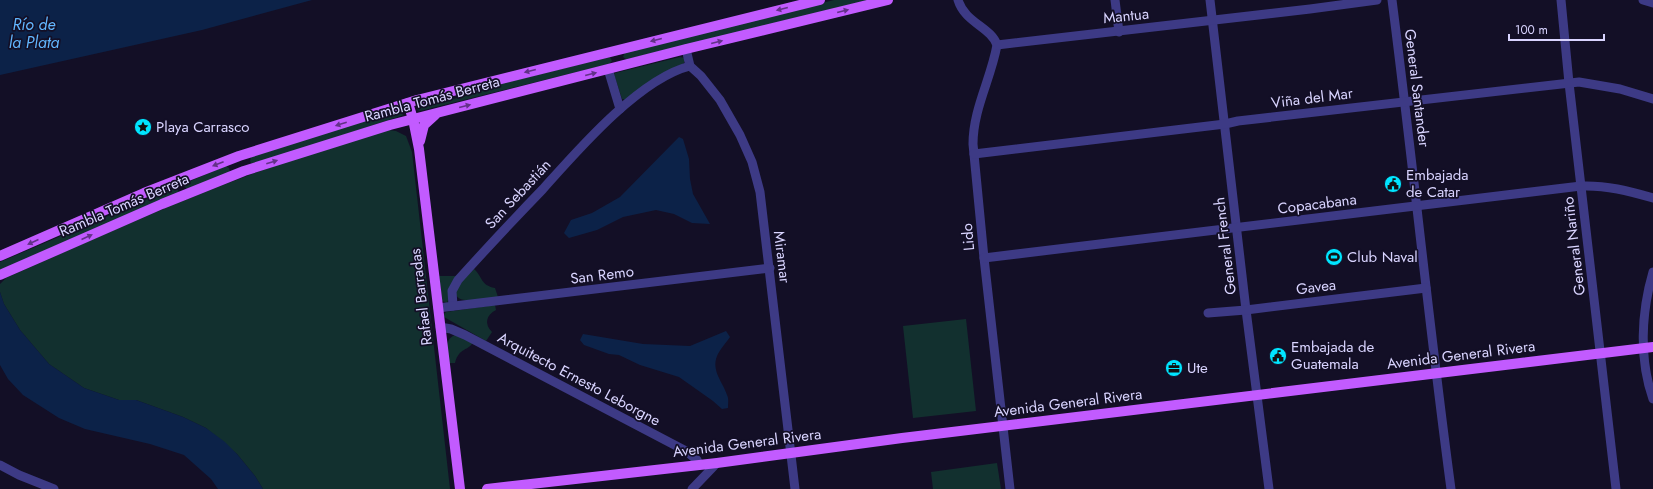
<svg xmlns="http://www.w3.org/2000/svg" width="1653" height="489" viewBox="0 0 1653 489" font-family="Jost,sans-serif">
<style>
.green{fill:#12302f}
.water{fill:#0c2248}
.lines{fill:none;stroke-linecap:round;stroke-linejoin:round}
.minor{stroke:#3d3a85;stroke-width:9}
.major{stroke:#c25bff;stroke-width:10}
.oneway{fill:#623188}
.labels{text-anchor:middle;dominant-baseline:central;stroke-width:3.5;stroke-linejoin:round;paint-order:stroke}
.street-label{font-size:15px;fill:#d9d4ff;stroke:#130f26}
.poi-label{font-size:15px;fill:#d9d4ff;stroke:#130f26;text-anchor:start}
.water-label{font-size:16px;font-style:italic;fill:#62b6ff;stroke:#130f26}
</style>
<rect width="100%" height="100%" fill="#130f26"/>
<g class="green">
<path d="M834,0h34l-240,59h-2l-3,-2 2,-5z"/>
<path d="M610,57l2,4 -3,3 -189,47 -3,-1 2,-3 51,-12 26,-10z"/>
<path d="M680,57l5,1 -1,5 -26,14 -32,23 -4,-1 -8,-25 1,-1z"/>
<path d="M389,112h9l6,3 -149,49 -4,-1 -1,-2 1,-4z"/>
<path d="M388,130l8,1 10,5 6,16 38,337h-187l-8,-13 -18,-22 -31,-26 -23,-11 -47,-17h-17l-35,-12 -35,-24 -29,-34 -16,-26 -4,-12v-8l6,-6c81,-36 162,-73 246,-104 44,-16 90,-30 136,-44z"/>
<path d="M226,166l3,2 1,4 -43,17 -3,-3 4,-4z"/>
<path d="M176,187l3,5 -179,78v-8z"/>
<path d="M474,269c9,8 6,16 21,19l3,9c-10,1 -49,11 -41,-9 3,-7 12,-14 17,-19z"/>
<path d="M439,276h18l-10,27 -5,-2z"/>
<path d="M495,305l1,5c-10,5 -12,14 -4,22l-6,9 -42,-24v-3l2,-2z"/>
<path d="M966,319l10,92 -63,7 -10,-92z"/>
<path d="M455,335l18,7c-4,9 -14,5 -18,21h-6c-1,-10 -6,-23 6,-28z"/>
<path d="M997,463l4,26h-68l-2,-17z"/>
</g>
<g class="water">
<path d="M0,0h312l-110,30 -202,45z"/>
<path d="M679,137l4,2 6,20 1,20 3,15 17,30 -18,-1 -18,-9 -18,-4 -33,7 -26,13 -28,8 -5,-5 7,-13 21,-7 28,-16z"/>
<path d="M0,292l4,12 16,26 29,34 35,24 35,12h17l47,17 23,11 19,14 12,12 18,22 8,13h-45l-7,-10 -27,-24 -34,-11 -65,-15 -26,-11 -36,-23 -15,-16 -8,-14z"/>
<path d="M726,331l4,6c-4,6 -10,12 -13,19 -6,15 6,26 10,39 2,4 1,8 1,13l-6,1 -9,-8 -34,-24 -39,-12 -21,-10 -10,-1 -25,-9 -4,-5 3,-6 60,10 47,2z"/>
</g>
<g class="lines">
<g class="minor">
<path d="M958,0c7,23 33,27 39,45 -6,34 -24,64 -24,99l11,114 26,231"/>
<path d="M1115,0l4,32"/>
<path d="M1210,0l36,310 23,179"/>
<path d="M1392,0c21,163 37,326 59,489"/>
<path d="M1561,0l8,83 47,406"/>
<path d="M1643,0l10,3"/>
<path d="M997,45l313,-36 67,-9"/>
<path d="M686,49l4,17 11,10 19,24 20,35 12,27 8,30 35,297"/>
<path d="M608,69l12,40"/>
<path d="M974,154l251,-30 13,-3 341,-39 41,7 33,10"/>
<path d="M984,258l597,-72c25,-1 48,5 72,12"/>
<path d="M1653,272c-12,41 -14,87 0,127"/>
<path d="M453,306l-1,-15 6,-11c28,-31 56,-61 85,-91 35,-39 96,-110 147,-123"/>
<path d="M438,308l332,-40"/>
<path d="M1208,313l38,-3 180,-22"/>
<path d="M440,327l11,2 14,6 221,116 11,9 2,5"/>
<path d="M0,465l19,10 35,14"/>
<path d="M692,489l25,-26"/>
</g>
<g class="major">
<path d="M408,103l5,16 6,30 41,340"/>
<path d="M420,141l4,-16 11,-10"/>
<path d="M0,256l144,-63 95,-37 178,-56 403,-100"/>
<path d="M0,275l162,-71 82,-33 146,-46 296,-76 202,-49"/>
<path d="M487,489l230,-26 185,-25 751,-91"/>
</g>
</g>
<defs><path id="oneway-solid" d="M-6-.8H1V-3.2L6.5 0L1 3.2V.8H-6Z"/></defs>
<g class="oneway">
<use href="#oneway-solid" transform="translate(782 9) rotate(166)"/>
<use href="#oneway-solid" transform="translate(843 11) rotate(-14)"/>
<use href="#oneway-solid" transform="translate(656 40) rotate(166)"/>
<use href="#oneway-solid" transform="translate(717 42) rotate(-14)"/>
<use href="#oneway-solid" transform="translate(530 71) rotate(166)"/>
<use href="#oneway-solid" transform="translate(591 74) rotate(-14)"/>
<use href="#oneway-solid" transform="translate(465 106) rotate(-14)"/>
<use href="#oneway-solid" transform="translate(341 124) rotate(163)"/>
<use href="#oneway-solid" transform="translate(272 162) rotate(-17)"/>
<use href="#oneway-solid" transform="translate(218 164) rotate(159)"/>
<use href="#oneway-solid" transform="translate(87 237) rotate(-24)"/>
<use href="#oneway-solid" transform="translate(33 242) rotate(156)"/>
</g>
<defs>
<g id="sight-disc" transform="scale(0.9)"><circle r="9.5" fill="#00e5ff" stroke="#130f26"/><path d="M0-6L1.8-2.2L6-1.7L2.9 1.2L3.7 5.4L0 3.3L-3.7 5.4L-2.9 1.2L-6-1.7L-1.8-2.2Z" fill="#111"/></g>
<g id="civic-disc" transform="scale(0.9)"><circle r="9.5" fill="#00e5ff" stroke="#130f26"/><path d="M-.6-6.5H3V-4.5H.6V-3L4-1V1h2V6H-6V1h2V-1L-.6-3ZM-1.2 2.5V6h2.4V2.5Z" fill="#111"/></g>
<g id="stadium-disc" transform="scale(0.9)"><circle r="9.5" fill="#00e5ff" stroke="#130f26"/><path d="M0-5a6.5 5 0 1 0 0 10a6.5 5 0 1 0 0-10ZM-3.5-1.8h7v3.6h-7Z" fill="#111"/></g>
<g id="office-disc" transform="scale(0.9)"><circle r="9.5" fill="#00e5ff" stroke="#130f26"/><path d="M-6-3h4V-5.5h4V-3h4V5H-6ZM-1-4.5V-3h2v-1.5ZM-6 0V1H6V0Z" fill="#111"/></g>
</defs>
<g fill-rule="evenodd">
<use href="#sight-disc" x="143" y="127"/>
<use href="#civic-disc" x="1393" y="184"/>
<use href="#stadium-disc" x="1334" y="257"/>
<use href="#civic-disc" x="1278" y="356"/>
<use href="#office-disc" x="1174" y="368"/>
</g>
<g class="labels">
<g class="street-label">
<text transform="translate(1126 16) rotate(-6)">Mantua</text>
<text transform="translate(1417 88) rotate(83)">General Santander</text>
<text transform="translate(1312 98) rotate(-7)">Viña del Mar</text>
<text transform="translate(432 99) rotate(-15)">Rambla Tomás Berreta</text>
<text transform="translate(518 194) rotate(-47)">San Sebastián</text>
<text transform="translate(1317 204) rotate(-7)">Copacabana</text>
<text transform="translate(124 205) rotate(-23)">Rambla Tomás Berreta</text>
<text transform="translate(968 237) rotate(-95)">Lido</text>
<text transform="translate(1225 246) rotate(-97)">General French</text>
<text transform="translate(1574 246) rotate(-97)">General Nariño</text>
<text transform="translate(782 257) rotate(83)">Miramar</text>
<text transform="translate(602 275) rotate(-7)">San Remo</text>
<text transform="translate(1316 287) rotate(-7)">Gavea</text>
<text transform="translate(421 297) rotate(-97)">Rafael Barradas</text>
<text transform="translate(1461 355) rotate(-7)">Avenida General Rivera</text>
<text transform="translate(579 379) rotate(28)">Arquitecto Ernesto Leborgne</text>
<text transform="translate(1068 403) rotate(-7)">Avenida General Rivera</text>
<text transform="translate(747 443) rotate(-7)">Avenida General Rivera</text>
</g>
<g class="poi-label">
<text x="156" y="127">Playa Carrasco</text>
<text x="1406" y="175">Embajada<tspan x="1406" dy="17">de Catar</tspan></text>
<text x="1347" y="257">Club Naval</text>
<text x="1291" y="347">Embajada de<tspan x="1291" dy="17">Guatemala</tspan></text>
<text x="1187" y="368">Ute</text>
</g>
<g class="water-label">
<text x="34" y="24">Río de<tspan x="34" dy="18">la Plata</tspan></text>
</g>
</g>
<path d="M1509 34v6h95v-6" fill="none" stroke="#d9d4ff" stroke-width="2"/>
<text x="1515" y="34" font-size="12" fill="#d9d4ff" stroke="#130f26" stroke-width="3" paint-order="stroke">100 m</text>
</svg>
